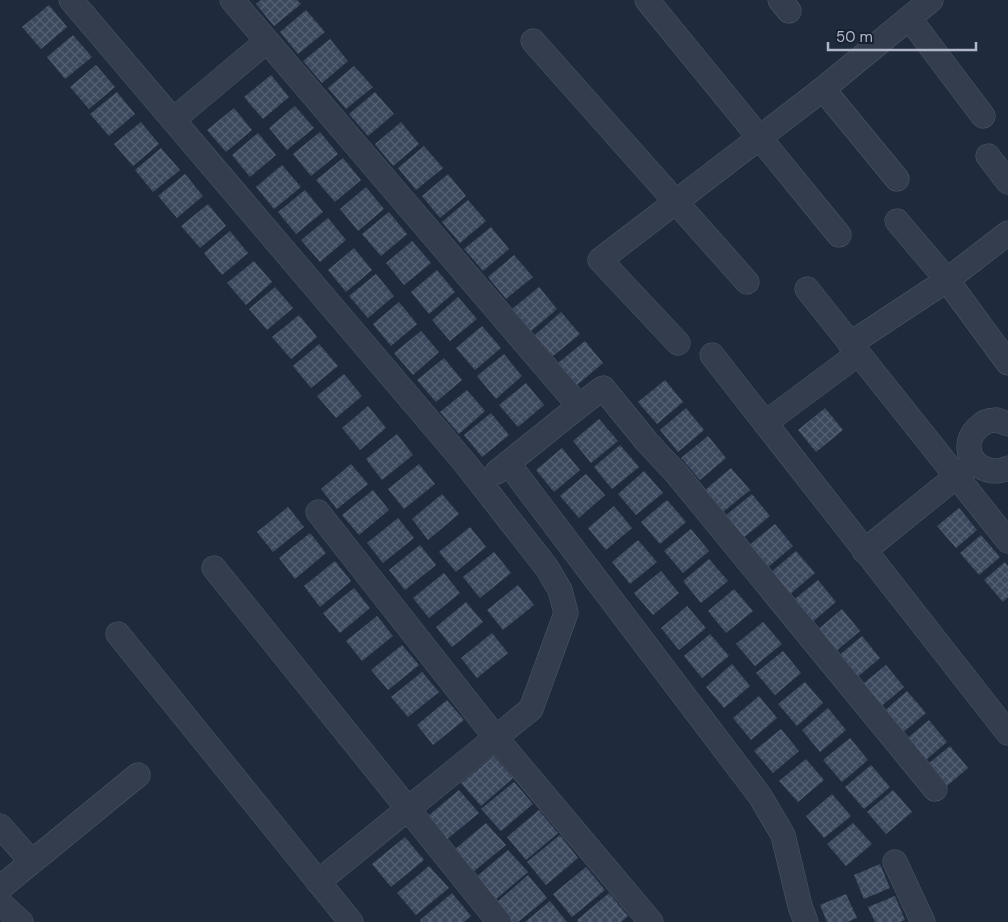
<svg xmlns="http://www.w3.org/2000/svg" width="1008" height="922" viewBox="0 0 1008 922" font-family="'DM Sans',sans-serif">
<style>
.building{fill:url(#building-cross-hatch)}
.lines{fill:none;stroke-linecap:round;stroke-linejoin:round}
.minor-casing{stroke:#4f5768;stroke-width:25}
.minor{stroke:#343d4d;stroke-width:24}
</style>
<defs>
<pattern id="building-cross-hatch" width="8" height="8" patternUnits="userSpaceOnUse" patternTransform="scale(1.25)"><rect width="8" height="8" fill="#3b485d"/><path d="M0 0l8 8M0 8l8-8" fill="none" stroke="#556073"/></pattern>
</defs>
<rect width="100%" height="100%" fill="#202a3d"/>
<g class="building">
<path d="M261,0h36l4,4 -27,22 -18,-22z"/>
<path d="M49,5l18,22 -26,22 -19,-22z"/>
<path d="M306,10l19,22 -27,22 -18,-22z"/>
<path d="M73,35l19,22 -27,22 -18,-22z"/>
<path d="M330,39l18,22 -26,22 -19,-22z"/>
<path d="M96,65l19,22 -26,22 -19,-22z"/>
<path d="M354,66l19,21 -27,22 -18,-21z"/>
<path d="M271,75l18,22 -26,22 -19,-22z"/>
<path d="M117,92l18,22 -26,22 -19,-22z"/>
<path d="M375,92l19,22 -26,22 -19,-22z"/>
<path d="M295,106l19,22 -27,22 -18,-22z"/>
<path d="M234,108l18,22 -26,22 -19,-22z"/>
<path d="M141,122l18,22 -26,22 -19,-22z"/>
<path d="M401,122l18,22 -26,22 -18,-22z"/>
<path d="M320,132l18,22 -27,22 -18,-22z"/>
<path d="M258,133l18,22 -26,22 -18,-22z"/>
<path d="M424,146l19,22 -27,22 -18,-22z"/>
<path d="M161,148l19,22 -27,22 -18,-22z"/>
<path d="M343,158l18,22 -26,22 -19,-22z"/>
<path d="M282,165l19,22 -27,22 -18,-22z"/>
<path d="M185,174l18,22 -26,22 -19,-22z"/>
<path d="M448,174l18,22 -26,22 -18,-22z"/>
<path d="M366,187l18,22 -26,22 -18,-22z"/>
<path d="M305,190l18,22 -27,22 -18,-22z"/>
<path d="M468,200l18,21 -26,22 -18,-21z"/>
<path d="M208,204l18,22 -26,22 -19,-22z"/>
<path d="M389,212l18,22 -26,22 -19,-22z"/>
<path d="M328,218l18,22 -26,22 -19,-22z"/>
<path d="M491,227l18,22 -26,22 -19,-22z"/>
<path d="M230,231l18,22 -26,22 -18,-22z"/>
<path d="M412,241l19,22 -27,22 -18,-22z"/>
<path d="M354,248l18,22 -26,22 -18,-22z"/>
<path d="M514,255l19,22 -27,22 -18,-22z"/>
<path d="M254,261l18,21 -26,23 -19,-22z"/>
<path d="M437,270l18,22 -26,22 -18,-22z"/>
<path d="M376,274l18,22 -26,22 -19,-22z"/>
<path d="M275,287l18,21 -26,22 -18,-21z"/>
<path d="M539,287l18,22 -26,22 -19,-22z"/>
<path d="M458,297l19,22 -27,22 -18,-21z"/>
<path d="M399,302l18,22 -26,22 -18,-22z"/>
<path d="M561,312l19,22 -27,22 -18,-21z"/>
<path d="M299,315l18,22 -26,22 -19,-22z"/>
<path d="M482,326l19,22 -26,22 -19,-22z"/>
<path d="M421,331l18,21 -26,23 -19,-22z"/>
<path d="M585,341l18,22 -26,22 -19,-22z"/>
<path d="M319,344l19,22 -27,22 -18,-22z"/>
<path d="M504,354l18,22 -26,23 -19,-23z"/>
<path d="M444,358l18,22 -26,22 -19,-22z"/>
<path d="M344,374l18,22 -26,22 -19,-22z"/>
<path d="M665,380l18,22 -26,22 -19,-22z"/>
<path d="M526,383l18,22 -26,22 -19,-22z"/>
<path d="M467,390l18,21 -26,23 -19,-22z"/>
<path d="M368,406l18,22 -26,22 -18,-22z"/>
<path d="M686,408l18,22 -26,22 -18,-22z"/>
<path d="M825,408l18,22 -27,22 -18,-22z"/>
<path d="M491,413l18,22 -27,22 -18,-22z"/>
<path d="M599,419l19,22 -27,22 -18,-22z"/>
<path d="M397,434l16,21 -31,25 -16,-21z"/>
<path d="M708,436l18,22 -26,22 -19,-22z"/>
<path d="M620,445l19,22 -27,22 -18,-22z"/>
<path d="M562,448l18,22 -26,22 -18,-22z"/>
<path d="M351,464l17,20 -31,25 -16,-20z"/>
<path d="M419,464l16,20 -31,25 -16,-20z"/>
<path d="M731,468l19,22 -27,22 -18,-22z"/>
<path d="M644,471l19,22 -27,22 -18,-21z"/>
<path d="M586,474l19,21 -26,23 -19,-22z"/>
<path d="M373,490l16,20 -30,25 -17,-20z"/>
<path d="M442,494l17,20 -31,26 -16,-21z"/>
<path d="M752,494l18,22 -27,22 -18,-22z"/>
<path d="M667,500l19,22 -26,22 -19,-22z"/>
<path d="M614,506l18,22 -26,22 -18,-22z"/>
<path d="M288,507l16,20 -31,25 -16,-20z"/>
<path d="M959,508l18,22 -21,18 -19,-22z"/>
<path d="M398,518l16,20 -31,25 -16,-20z"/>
<path d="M775,524l18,22 -26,22 -19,-22z"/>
<path d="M470,527l16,20 -30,25 -17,-20z"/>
<path d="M691,529l18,22 -26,22 -19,-22z"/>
<path d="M310,533l16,20 -31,26 -16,-21z"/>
<path d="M981,535l19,22 -21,18 -19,-22z"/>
<path d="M638,540l19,22 -27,22 -18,-22z"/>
<path d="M420,545l16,20 -31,25 -16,-20z"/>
<path d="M796,551l19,22 -26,22 -19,-22z"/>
<path d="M494,552l17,21 -31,25 -17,-21z"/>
<path d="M709,559l19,22 -27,22 -18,-22z"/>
<path d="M335,561l16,20 -31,26 -16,-21z"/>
<path d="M1005,562l3,4v31l-5,5 -19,-22z"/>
<path d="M661,571l18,22 -26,22 -19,-22z"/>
<path d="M444,573l16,20 -31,25 -16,-20z"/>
<path d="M818,580l18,22 -26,22 -19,-22z"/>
<path d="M518,585l16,20 -31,25 -16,-20z"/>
<path d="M354,588l16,20 -30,25 -17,-20z"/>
<path d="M734,589l19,22 -27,22 -18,-22z"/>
<path d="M466,602l17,20 -31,25 -16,-20z"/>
<path d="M687,606l19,22 -27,22 -18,-22z"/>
<path d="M842,609l18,22 -26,22 -18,-22z"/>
<path d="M377,616l16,20 -31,25 -16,-20z"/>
<path d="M763,622l19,22 -27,22 -19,-22z"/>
<path d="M492,633l16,20 -31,25 -16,-20z"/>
<path d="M710,634l19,22 -27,22 -18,-22z"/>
<path d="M862,636l18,22 -26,22 -18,-22z"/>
<path d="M402,645l17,20 -31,25 -17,-20z"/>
<path d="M783,651l18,22 -26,22 -19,-22z"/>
<path d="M732,664l18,22 -26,22 -18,-21z"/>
<path d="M886,665l18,22 -26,22 -19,-22z"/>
<path d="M422,672l17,20 -31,25 -17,-20z"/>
<path d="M805,682l18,21 -26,23 -19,-22z"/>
<path d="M907,691l19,22 -26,22 -19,-21z"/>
<path d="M759,696l18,22 -26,22 -18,-22z"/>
<path d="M447,700l17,20 -31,25 -16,-20z"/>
<path d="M828,708l18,22 -26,22 -18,-22z"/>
<path d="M929,720l18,22 -26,22 -18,-22z"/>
<path d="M781,729l18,22 -26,22 -19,-22z"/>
<path d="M850,738l18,22 -26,22 -19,-22z"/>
<path d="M950,746l18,22 -26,22 -19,-22z"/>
<path d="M494,756l19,22 -32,28 -20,-23z"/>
<path d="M806,759l18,21 -26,22 -19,-21z"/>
<path d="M871,765l19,22 -26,22 -19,-22z"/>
<path d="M514,782l19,22 -32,27 -20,-22z"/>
<path d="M459,790l20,23 -33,27 -19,-23z"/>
<path d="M893,790l19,22 -26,22 -19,-22z"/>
<path d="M832,794l19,22 -27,22 -18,-22z"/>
<path d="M539,810l19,23 -32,27 -19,-23z"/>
<path d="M486,823l20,22 -33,27 -19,-22z"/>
<path d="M853,823l19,21 -26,22 -19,-22z"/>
<path d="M560,835l18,23 -32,27 -19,-23z"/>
<path d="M405,837l19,23 -33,27 -19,-23z"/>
<path d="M508,850l20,22 -33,28 -19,-23z"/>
<path d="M880,864l10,24 -26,11 -10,-24z"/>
<path d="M429,866l20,22 -33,27 -19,-22z"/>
<path d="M586,867l19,23 -33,27 -19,-23z"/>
<path d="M528,875l19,23 -29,24h-6l-16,-19z"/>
<path d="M452,893l19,23 -7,6h-43l-1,-2z"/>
<path d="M609,893l19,23 -7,6h-43l-1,-2z"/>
<path d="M846,894l11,24 -10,4h-20l-7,-17z"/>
<path d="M895,896l10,24 -5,2h-25l-7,-15z"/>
<path d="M550,901l17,21h-42z"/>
</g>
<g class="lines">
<g class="minor-casing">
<g id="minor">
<path d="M71,0l394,463 82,105 13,22 6,23 -35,96 -213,173"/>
<path d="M232,0l347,406 24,-18 44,54 29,31 259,316"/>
<path d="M647,0l192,235"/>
<path d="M780,0l9,11"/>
<path d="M909,18l74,98"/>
<path d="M533,41l214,241"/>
<path d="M173,120l94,-79"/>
<path d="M988,156l20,26"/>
<path d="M897,179l-74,-90 108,-89"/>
<path d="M897,221l50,59 61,83"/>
<path d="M807,289l201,252"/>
<path d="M678,343l-78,-83 223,-171"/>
<path d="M850,344l97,-64 61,-47"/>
<path d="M712,355l296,378"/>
<path d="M765,423l93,-69"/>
<path d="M1008,424c-3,-1 -8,-3 -11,-4 -15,-1 -29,14 -28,28 1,19 24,28 39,20"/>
<path d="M508,463l252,333 23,39 17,71 6,16"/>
<path d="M497,472l82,-66"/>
<path d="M318,512l178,226 155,184"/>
<path d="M864,551l110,-89"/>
<path d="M214,568l285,354"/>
<path d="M118,634l233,288"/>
<path d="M0,826l32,36"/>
<path d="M895,862l28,60"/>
<path d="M0,888l138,-113"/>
<path d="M0,903l21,19"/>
</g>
</g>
<use href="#minor" class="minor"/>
</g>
<path d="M828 42v8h148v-8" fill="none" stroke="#afb7c9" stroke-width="2.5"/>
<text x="836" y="42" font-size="15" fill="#afb7c9" stroke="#192232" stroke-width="4" paint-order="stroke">50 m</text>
</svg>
